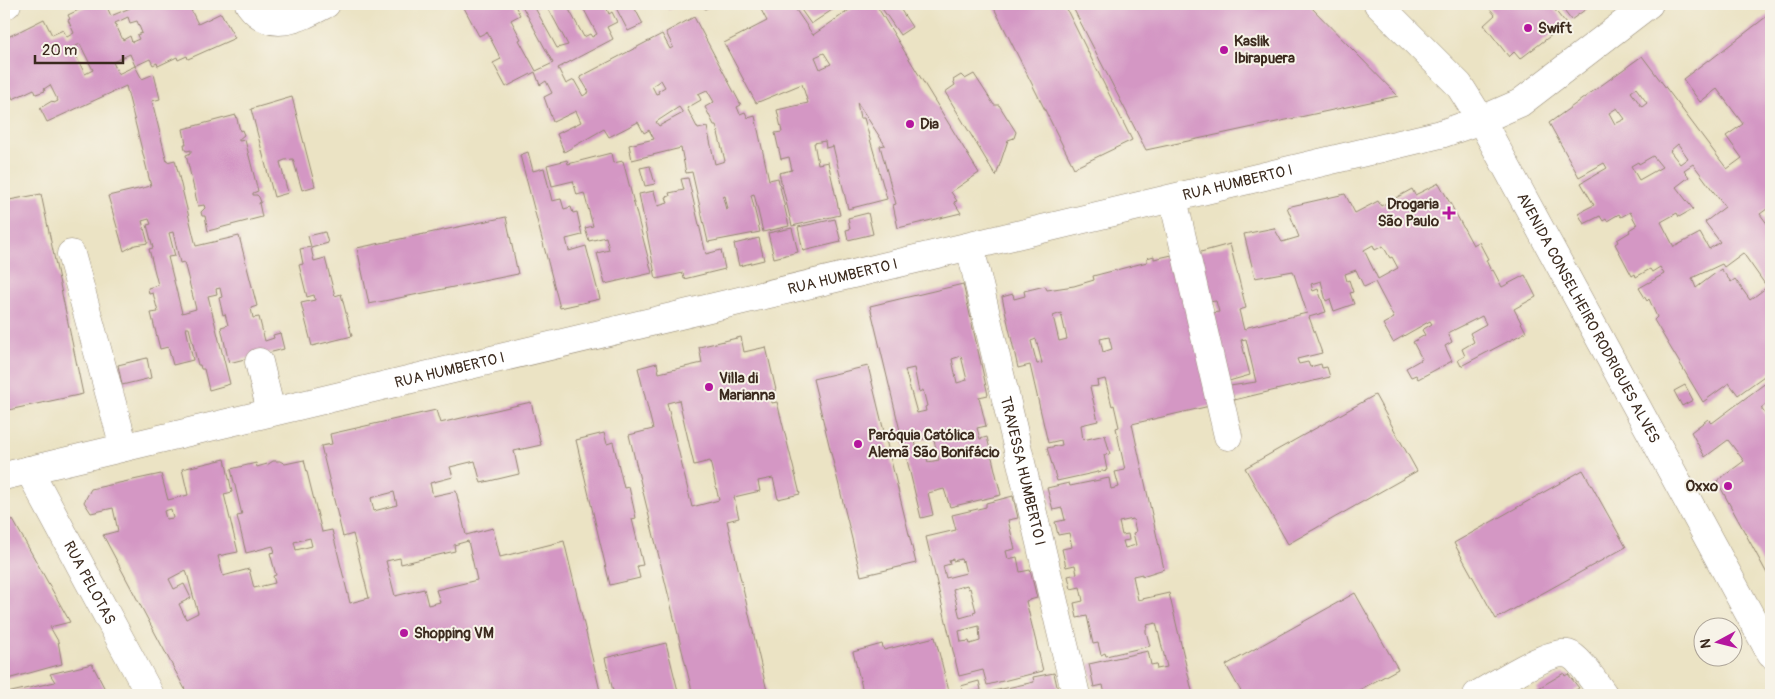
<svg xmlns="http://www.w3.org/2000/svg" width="1775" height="699" viewBox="0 0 1775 699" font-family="Pangolin,sans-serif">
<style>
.building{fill:#d497c4;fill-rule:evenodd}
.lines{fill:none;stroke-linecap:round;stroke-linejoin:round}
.minor-casing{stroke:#938671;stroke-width:29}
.minor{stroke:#fff;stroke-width:28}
.poi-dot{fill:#b5179e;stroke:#f7f3e8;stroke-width:2}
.labels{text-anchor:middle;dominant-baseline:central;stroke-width:4;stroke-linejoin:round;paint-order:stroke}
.poi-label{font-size:15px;font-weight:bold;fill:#3b2a1e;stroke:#f7f3e8;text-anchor:start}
.street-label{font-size:15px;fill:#3b2a1e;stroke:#f7f3e8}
</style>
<rect width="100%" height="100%" fill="#f7f3e8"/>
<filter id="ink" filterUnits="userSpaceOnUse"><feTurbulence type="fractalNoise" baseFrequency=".02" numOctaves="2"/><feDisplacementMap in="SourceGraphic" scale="10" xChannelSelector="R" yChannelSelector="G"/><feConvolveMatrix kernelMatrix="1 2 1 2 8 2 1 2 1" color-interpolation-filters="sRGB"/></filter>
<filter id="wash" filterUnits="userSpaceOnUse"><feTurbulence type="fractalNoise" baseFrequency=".0096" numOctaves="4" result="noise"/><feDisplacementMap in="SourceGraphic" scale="20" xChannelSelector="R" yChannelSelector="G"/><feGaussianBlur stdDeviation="1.12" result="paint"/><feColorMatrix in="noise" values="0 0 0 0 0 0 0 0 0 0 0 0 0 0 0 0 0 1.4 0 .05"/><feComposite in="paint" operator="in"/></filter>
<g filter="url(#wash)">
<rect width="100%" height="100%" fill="#ebe3c4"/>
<g id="blocks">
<g class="building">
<path d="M91,4h23l-7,3 4,9 19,-8 -2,-4h60l10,20 23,-11 14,25 -47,21 -1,-3 -9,4 -1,-3 -19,9 -1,-3 -4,2 -3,-6 -15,7 -5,-12 -17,8 5,12 17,-8 7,13 12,-5 6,25 -8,2 15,61 8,-2 21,86 43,-10 18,70 -6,2 2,10 6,-1 6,24 9,-3 -1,-3 7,-2 4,16 -55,14 -8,-36 7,-2 -3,-11 -2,1 -4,-17 3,-1 -2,-9 -4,1 1,5 -9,2 22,88 -21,6 -5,-21h-3l-1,-4h-2l-9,-37h-3l7,32 -20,5 -5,-18 -8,2 -9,-36 7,-1 -5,-19 -4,1 -1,-6 10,-3 -9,-36 4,-1 -6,-23 4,-1 -2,-5 -7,2 6,22 -13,2 -11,6 -16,-55 43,-10 -25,-100 -79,36 -7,-14 12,-7 2,2 4,-2 -8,-16 -6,4 1,2 -9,3 -2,-5 -21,10 -9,-19v-41l40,-20 8,16 11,-5 4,7 7,-4 -6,-13 2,-1 -2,-4zM128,17l2,6 7,-2 5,12 -5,2 2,4 -7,3 -2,-6 -7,4 -8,-17zM80,44l13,26 -8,4 -13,-26zM173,232l7,31 4,-1 12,47 -14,4 -14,-56 7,-1 -6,-23z"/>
<path d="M462,4h52l6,11 -9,5 10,19 -2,1 17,31 17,-8 -32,-59h23l-9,4 22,40 11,-3 -22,-41h20l18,33 6,-3 2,3 5,-3 -16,-30h24l4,10 3,-2 5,10 -10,5 6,12 -55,29 8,16 8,-4 9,16 6,-4 -9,-15 82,-43 8,15 3,-2 -7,-15 28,-15 47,88 -4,2 3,7 5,-2 3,6 7,-2 14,64 9,-2 11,48 -26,6 -9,-38 -3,1 9,37 -52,10 -16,-70 -6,1 -5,-25 -49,12 -3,-15 25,-6 -5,-9 -5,3 -6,-11 -29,15 -5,-8 -40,23 -7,-18 24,-12 -5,-11 -23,11 -9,-25 8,-4 -6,-12 -6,4 -5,-13 -29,15 -13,-24 8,-4 -14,-27 -8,4zM661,80l4,7 -7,4 1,2 -3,1 -4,-8zM707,90l7,12 -9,5 9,18h2l9,36 -10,3 -8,-37 -9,2 -11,-21 14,-8 -3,-6zM679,107l4,6 -24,13 -3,-4zM725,196l3,13 -2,1 -3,-13z"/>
<path d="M614,4h26l-6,3 9,17 -15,7z"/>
<path d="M666,4h14l-11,6z"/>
<path d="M703,4h12l-10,5z"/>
<path d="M758,4h34l21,31 45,-31h39l15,23 -12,8 -19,-28 -3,1 101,165 -28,19 6,9 -3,1 7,11 -63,15 -5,-23 3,-1 -16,-58 5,-1 -28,-43 3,16h4l23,81 -39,10 -15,-63 -7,2 -1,-7 -11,2 4,21 10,-2 12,53 -48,11 -13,-53 13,-3 -3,-13 -8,2 -6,-26 7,-1 -5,-22 31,-7 -6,-19 -46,19 -32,-60 43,-22zM824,53l7,11 -11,5 -5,-12z"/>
<path d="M797,4h44l-30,20z"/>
<path d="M992,4h72l68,136 -58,28z"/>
<path d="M1071,4h237l90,92 -252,54z"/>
<path d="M1486,4h64l16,20 -46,35 -6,-7 -5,5 -25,-32 11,-10z"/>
<path d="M1559,4h34l-22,16z"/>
<path d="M1771,13v193l-11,8 11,15v142l-33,24 -9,-12 -26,19 -49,-82 3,-3 -8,-18 -2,2 -8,-13 25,-14 -4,-7 -8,5 -2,-3 -14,8 -1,-3 -3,2 -17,-32 3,-2 -1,-2 13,-8 -1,-2 8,-5 -7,-13 -9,5 -2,-3 -12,7 -1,-2 -3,2 -3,-5 -16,8 -6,-11 16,-8 -13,-22 26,-15 -3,-5 -25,14 -30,-54 93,-67 85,113 15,-11 -16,-22 17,-12 -26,-35 -17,13 -17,-23 25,-19 1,1zM1636,88l11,15 -5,4 -11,-15zM1617,108l8,11 -10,5 -6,-11zM1678,144l10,14 -8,6 -10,-13zM1653,156l9,11 -23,13 -8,-14 7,-4 1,2zM1693,164l32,43 -20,15 15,20 -11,7 -9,-16 -26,14 -13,-25 16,-9 2,4 14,-8 -17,-22 13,-10 -5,-7zM1743,253l24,34 -17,13 -15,-21 -4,3 -10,-13 -25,19 -4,-10 30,-14 2,3z"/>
<path d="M974,74l20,31h5l17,27 -2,6 -6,2 -12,36 -51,-84 10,-7 -2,-5 8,-5 4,4z"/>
<path d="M4,96l2,5 -2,1 5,10 -5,3z"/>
<path d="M292,97l23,89 -13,4 -9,-31 -8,1 -5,2 8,31 -14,4 -23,-88z"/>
<path d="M236,115l4,16 2,-1 2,5 -5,4v2l6,-1 13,51 -5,2v2h4l2,2 2,5 -2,1 3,14 -54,14 -3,-15h-3l-1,-4 4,-4 -1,-3 -6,1 -12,-51 5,-2v-3l-4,1 -2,-1 -1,-6h2l-3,-15z"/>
<path d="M4,125l4,9 -4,3z"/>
<path d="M528,152l5,19 11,-3 8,33 9,-2 3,10 7,-2 2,6 4,-1 5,23 -16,4 3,12 17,-5 14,53 -40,9 -40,-153z"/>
<path d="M611,153l2,10 10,-2 29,112 -47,11 -8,-31 12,-3 -3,-13 -17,4 -4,-13 8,-2 -9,-33 -7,2 -4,-14 -21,5 -5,-21 20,-5 1,4z"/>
<path d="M650,166l5,18 -10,2 -5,-18z"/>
<path d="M688,178l18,76 15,-4 4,19 -41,10 -1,-6 -27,6 -17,-85 15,-3 4,15 10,-3 -2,-6 4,-1 -1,-3 15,-3 -3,-11z"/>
<path d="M1439,183l34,62 6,-3 9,17 -2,1 5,11 2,-1 9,17 23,-12 11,22 -22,12 12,23 -65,34 -3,-6 7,-4 -3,-7 12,-7 -4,-9 16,-9 -4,-8 -34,17 4,9 -7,4 7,15 -34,18 -2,-4 -5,2 -5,-9 16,-9 -9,-17 12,-7 -3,-5 10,-6 -2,-3 -37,21 -10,-18 11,-6 -19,-36 -11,5 -8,-17 -11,4 2,7 2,-1 4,12 -3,1 4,11 -20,7 -4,-12 -4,2 -5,-20 -10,3 2,7 5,-2 8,23 -17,5 13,36 -25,6 2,5 9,-2 2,5 11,-3 1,4 5,-1 3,10 -96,23 -4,-14 26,-4 -10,-43 -5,1 9,35 -21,6 -17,-68 7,-1 -3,-11 -7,1 -12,-49 33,-9 16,64 -7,2 5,20 4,-3 59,-14 -14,-42 -38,7 -11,-44 30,-6 8,14 17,-5 -12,-30 58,-13 10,19 23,-12 3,5 31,-17 3,6zM1373,245l2,5 8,-4 7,12 2,-1 6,11 -20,11 -14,-29z"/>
<path d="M41,194l42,200 -79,17v-210z"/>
<path d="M868,213l5,21 -25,6 -2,-10 4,-1 -2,-11z"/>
<path d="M506,217l12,57 -149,30 -12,-56z"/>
<path d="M835,219l6,23 -38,9 -5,-24z"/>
<path d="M792,228l6,24 -24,6 -6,-25z"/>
<path d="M325,232l3,11 -17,5 3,13 11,-3 10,38 6,-2 11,42 -40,10 -11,-43 14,-3 -1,-5 -7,2 -8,-32 4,-1 -3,-15 11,-2 -3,-11z"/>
<path d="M759,238l5,22 -25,6 -5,-22z"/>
<path d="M1172,255l42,150 -82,19 32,145 -22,7v-2l-9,2 5,24 31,-7 24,102h-18l-1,-1 -69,1 -2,-10 -9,2 -5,-23 59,-13 3,14 5,-1 1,5 10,-2 -11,-44 -9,2 1,3 -2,1v3l4,14 -44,10 -1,-3 -4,2 -3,-12 -5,1 -6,-28 -10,2 -3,-15 9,-2 -3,-14 -9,2 -3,-13 9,-2 -2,-9 -9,2 -4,-18 10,-2 -3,-14 -11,2 -3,-13 10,-2 -3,-12 -9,2 -6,-22 22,-5 1,3 39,-8 2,11 8,-2 -4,-15 10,-2 -9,-42 3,-1 -5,-22 -2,1 -7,-27 -8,2 1,5 -8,1 8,34 -17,4 2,15 22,-5 5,19 -6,1 3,15 -50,11 -10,-33 15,-3 -1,-5 -13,3 -18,-78 -12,3 -16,-71 11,-3 1,5 11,-3 -1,-5 21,-5 2,4 27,-4 20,-6 -1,-4 54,-14v-4l7,-2v3zM1061,313l6,26 -8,2 -6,-25zM1109,337l3,12 -9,3 -3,-13zM1036,339l6,24 -5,1 -6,-23zM1133,519l3,13 -3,1 3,12 -11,3 -2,-7 6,-1 -1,-6 -6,1 -3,-13z"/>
<path d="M963,284l25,111 -9,2 7,29 -9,2 3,11 7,-2 14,58 -51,12 -6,-18 -16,4 5,22 -12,3 -51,-212zM961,356l6,24 -10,3 -5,-24zM914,368l5,24 4,-2 4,16 -2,1 1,4 -9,2 -12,-43zM933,437l6,23 -11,2 -3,-10 -7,2 -3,-13z"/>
<path d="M741,337l3,15 22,-5 10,43 -6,2 2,11 5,-1 23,92 -22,5 -5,-21 -15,3 2,10 -26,6 5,21 -12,3 41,174h-75l-64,-260 24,-6 -15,-61 19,-5 2,10 43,-10 -3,-16zM679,400l15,65 16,-4 9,39 -27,7 -25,-104z"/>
<path d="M147,358l4,20 -29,7 -4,-20z"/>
<path d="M868,366l48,197 -55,13 -48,-197z"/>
<path d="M1771,379v21l-10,8 10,14v159l-54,-100 27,-20 -16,-21 -23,17 -14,-25 17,-13 4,4z"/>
<path d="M1685,385l8,15 -11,6 -8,-15z"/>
<path d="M1375,395l42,76 -129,73 -43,-76z"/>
<path d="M531,402l10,43 -27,6 5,23 -38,9 -6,-22 -25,6 3,10 -23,6 3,13 23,-5 10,44 27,-7 7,29 64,-16 37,154h-413l-85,-160 15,-4 -5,-23 -22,5 -7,-11 7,-13 70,-15 7,26 20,-5 -6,-26 43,-10 7,33 -8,2 14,58 -20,4 5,20 26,-7 5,19 21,-5 -2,-7 3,-1 -6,-22 5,-1 -2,-6 -27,7 -9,-37 5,-1 -11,-46 25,-6 1,4 10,-3v1l6,-4h7l5,3 19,-4 18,72 10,-2 18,73 19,-5 -16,-64 -10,3 -22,-91 11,-2 -2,-10 106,-24 4,13zM394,492l3,13 -23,6 -3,-13zM171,509l2,9 -7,1 -2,-8zM310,538l2,8 -16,4 -2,-8zM468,541l9,39 -41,10 4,12 -12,3 -4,-16 -29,7 -9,-35 14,-3 1,6 54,-13 -1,-6zM186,570l12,43 -12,6 -7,-15 12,-6 -7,-14 -10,5 -5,-10z"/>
<path d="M604,433l3,11 6,-2 11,46 5,-1 7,31 -4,1 11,46 -6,1 3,12 -30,7 -34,-145z"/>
<path d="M1583,470l43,77 -130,72 -42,-76z"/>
<path d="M1013,496l5,22 -10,2 7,29 -9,2 2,8 9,-2 3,15 10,-2 7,28 -11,3 17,70 -56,14 -4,-15 -24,6 -33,-139 30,-7 -4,-15 34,-8v-4zM953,559v2l8,-2 1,3 1,-1 3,12 -20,5 -3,-12 7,-2 -1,-4zM967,585l1,4 2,-1 6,23 -3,1 1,2 -14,4 -7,-29zM979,626l1,15 -10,3 -1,-3 -8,1 -2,-11z"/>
<path d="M4,516l9,4 57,102 -20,5 8,14 4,23 -58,16z"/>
<path d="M1355,593l43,76 -48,26h-107l-17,-30z"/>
<path d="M935,637l15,58h-86l-11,-43 29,-8 2,6z"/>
<path d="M666,643l13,52h-65l-9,-37z"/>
<path d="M92,664l16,31h-100l-1,-2 48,-11 -5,-8z"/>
<path d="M1054,673l5,22h-65l-1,-4 41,-9 -1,-5z"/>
<path d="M1564,673l1,3 3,-2 11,14 -5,3 1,2 -2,2h-41l6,-4 -1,-2z"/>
<path d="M979,681l2,9 -6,2 1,3h-12l-3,-9z"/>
</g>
</g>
</g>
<g filter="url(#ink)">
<use href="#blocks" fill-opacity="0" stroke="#938671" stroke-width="1"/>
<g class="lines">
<g class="minor-casing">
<g id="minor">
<path d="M249,4c22,30 50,14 77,0"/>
<path id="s1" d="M1378,4l81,81 22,35 290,534"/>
<path d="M4,5l3,-1"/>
<path d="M1173,199l55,237"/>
<path id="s2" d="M970,247l106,448"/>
<path d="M71,254l53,193"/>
<path d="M259,362l12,50"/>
<path id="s3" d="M29,470l121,225"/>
<path id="s4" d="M4,476l1437,-342 40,-14 39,-17 129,-99"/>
<path d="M1477,695c18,-10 73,-46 91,-41 11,3 29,32 36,41"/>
</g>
</g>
<use href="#minor" class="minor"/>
</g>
</g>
<g class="poi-dot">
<circle cx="1528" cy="28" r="5"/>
<circle cx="1224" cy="50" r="5"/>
<circle cx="910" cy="124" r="5"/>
<path d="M1446.5 205.5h5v5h5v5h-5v5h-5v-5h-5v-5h5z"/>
<circle cx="709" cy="387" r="5"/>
<circle cx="858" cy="444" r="5"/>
<circle cx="1728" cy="486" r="5"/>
<circle cx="404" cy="633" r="5"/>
</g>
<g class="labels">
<g class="poi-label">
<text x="1538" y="28">Swift</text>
<text x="1234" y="41">Kaslik<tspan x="1234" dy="17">Ibirapuera</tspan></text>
<text x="920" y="124">Dia</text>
<text x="1439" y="204" text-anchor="end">Drogaria<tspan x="1439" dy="17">São Paulo</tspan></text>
<text x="719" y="378">Villa di<tspan x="719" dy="17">Marianna</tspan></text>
<text x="868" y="435">Paróquia Católica<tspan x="868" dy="17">Alemã São Bonifácio</tspan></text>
<text x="1718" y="486" text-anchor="end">Oxxo</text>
<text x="414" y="633">Shopping VM</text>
</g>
<g class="street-label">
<text stroke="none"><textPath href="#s4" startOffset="1268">RUA HUMBERTO I</textPath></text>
<text stroke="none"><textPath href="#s4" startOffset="862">RUA HUMBERTO I</textPath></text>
<text stroke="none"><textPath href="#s1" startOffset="381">AVENIDA CONSELHEIRO RODRIGUES ALVES</textPath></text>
<text stroke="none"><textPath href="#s4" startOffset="458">RUA HUMBERTO I</textPath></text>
<text stroke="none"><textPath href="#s2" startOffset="230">TRAVESSA HUMBERTO I</textPath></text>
<text stroke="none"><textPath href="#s3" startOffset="128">RUA PELOTAS</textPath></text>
</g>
</g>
<rect width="1775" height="699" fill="none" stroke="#f7f3e8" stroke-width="20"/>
<g transform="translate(1718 642) rotate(263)"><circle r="24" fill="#f7f3e8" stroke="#aca397"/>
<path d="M0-4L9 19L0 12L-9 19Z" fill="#b5179e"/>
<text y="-8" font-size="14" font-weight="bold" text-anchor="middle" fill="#3b2a1e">N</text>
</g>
<path d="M35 55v8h88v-8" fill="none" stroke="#3b2a1e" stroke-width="2.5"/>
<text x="42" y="55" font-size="15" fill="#3b2a1e" stroke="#f7f3e8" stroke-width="4" paint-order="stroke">20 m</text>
</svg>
